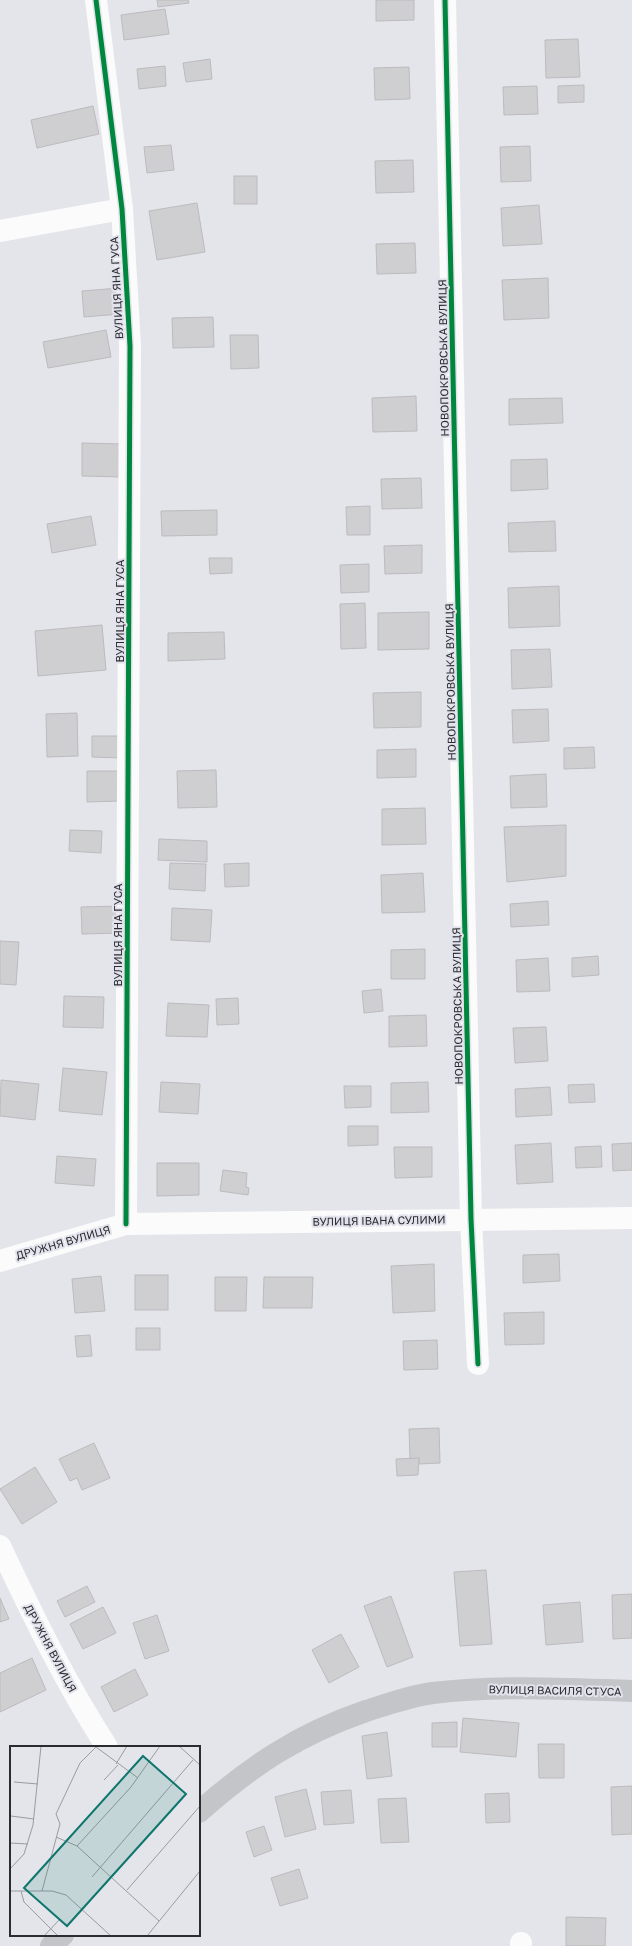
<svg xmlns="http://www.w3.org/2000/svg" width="632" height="1946" viewBox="0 0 632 1946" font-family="'Golos Text',sans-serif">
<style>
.building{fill:#cfced0;stroke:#bcbbbd}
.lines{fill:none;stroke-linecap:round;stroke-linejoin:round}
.minor{stroke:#fbfbfc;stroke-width:22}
.major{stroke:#c4c5c9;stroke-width:22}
.cycleway-casing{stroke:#e2e3ec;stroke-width:8}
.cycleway{stroke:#00873e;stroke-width:5}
.labels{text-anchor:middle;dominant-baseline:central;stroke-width:4;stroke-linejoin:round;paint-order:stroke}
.street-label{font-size:11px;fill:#2c2c30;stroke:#e2e3ec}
.inset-road{fill:none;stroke:#9a9ba0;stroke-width:1}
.view{fill:#0f766e;fill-opacity:0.15;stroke:#0f766e;stroke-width:2}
.inset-edge{fill:none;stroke:#2c2c30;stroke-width:2}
</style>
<rect width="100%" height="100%" fill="#e4e5ea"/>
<g class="building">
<path d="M157,0h31l1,3 -31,4z"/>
<path d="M376,0h38v20l-38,1z"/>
<path d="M165,9l4,25 -45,6 -3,-25z"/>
<path d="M578,39l2,38 -34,1 -1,-38z"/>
<path d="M210,59l2,20 -26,3 -3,-19z"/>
<path d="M165,66l1,20 -27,3 -2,-20z"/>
<path d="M409,67l1,32 -35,1 -1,-32z"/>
<path d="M584,85v17l-26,1v-17z"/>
<path d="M537,86l1,28 -34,1 -1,-28z"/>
<path d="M93,106l6,28 -62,14 -6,-28z"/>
<path d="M171,145l3,25 -27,3 -3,-26z"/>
<path d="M530,146l1,35 -30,1 -1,-35z"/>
<path d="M413,160l1,32 -38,1 -1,-32z"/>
<rect x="234" y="176" width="23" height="28"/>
<path d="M197,203l8,49 -48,8 -8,-49z"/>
<path d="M539,205l3,39 -39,2 -2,-38z"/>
<path d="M415,243l1,30 -39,1 -1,-30z"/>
<path d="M548,278l1,40 -45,2 -2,-40z"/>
<path d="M119,288l2,26 -37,3 -2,-26z"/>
<path d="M213,317l1,30 -41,1 -1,-30z"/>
<path d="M106,330l5,27 -63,11 -5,-26z"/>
<path d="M230,335h28l1,33 -28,1z"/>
<path d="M416,396l1,35 -44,1 -1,-34z"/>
<path d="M562,398l1,25 -54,2v-26z"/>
<path d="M82,443l41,1v33l-41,-1z"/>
<path d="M547,459l1,30 -37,2v-31z"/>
<path d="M421,478l1,30 -40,1 -1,-30z"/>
<path d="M370,506v29h-23l-1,-28z"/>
<path d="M217,510v25l-55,1 -1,-25z"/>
<path d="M91,516l5,29 -44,8 -5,-29z"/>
<path d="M555,521l1,30 -47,1 -1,-29z"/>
<path d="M422,545v28l-37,1 -1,-28z"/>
<path d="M209,558h23v15l-22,1z"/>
<path d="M369,564v28l-28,1 -1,-28z"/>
<path d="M559,586l1,40 -51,2 -1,-40z"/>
<path d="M365,603l1,45 -25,1 -1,-45z"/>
<path d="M429,612v37l-51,1v-37z"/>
<path d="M102,625l4,45 -68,6 -3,-45z"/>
<path d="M224,632l1,27 -57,2v-28z"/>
<path d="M550,649l2,38 -40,2 -1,-39z"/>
<path d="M421,692v35l-47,1 -1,-35z"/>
<path d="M548,709l1,32 -36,2 -1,-33z"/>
<path d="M77,713l1,43 -31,1 -1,-43z"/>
<path d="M92,736h29l1,22 -30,-1z"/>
<path d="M594,747l1,21 -31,1v-21z"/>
<path d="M416,749v28l-39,1v-28z"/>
<path d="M216,770l1,37 -39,1 -1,-37z"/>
<path d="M87,771h34v30l-34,1z"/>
<path d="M546,774l1,33 -36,1 -1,-32z"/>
<path d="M425,808l1,36 -44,1v-36z"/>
<path d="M566,825v51l-59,6 -3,-55z"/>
<path d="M70,830l32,1 -1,22 -32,-2z"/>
<path d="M159,839l48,2v21l-49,-2z"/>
<path d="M170,863l36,1 -1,27 -36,-2z"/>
<path d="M249,863v23l-24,1 -1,-23z"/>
<path d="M423,873l2,39 -43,1 -1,-38z"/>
<path d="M548,901l1,24 -38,2 -1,-23z"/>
<path d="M120,906l1,27 -39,1 -1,-27z"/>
<path d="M172,908l40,2 -2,32 -39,-2z"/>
<path d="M0,941l19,1 -3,43 -16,-1z"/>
<path d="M425,949v30h-34v-29z"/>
<path d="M598,956l1,19 -27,2v-19z"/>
<path d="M548,958l2,33 -33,1 -1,-32z"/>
<path d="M381,989l2,22 -19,2 -2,-22z"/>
<path d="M64,996l40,1 -1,31 -40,-1z"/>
<path d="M238,998l1,26 -22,1 -1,-26z"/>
<path d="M168,1003l41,2 -2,32 -41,-1z"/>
<path d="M426,1015l1,31 -38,1v-31z"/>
<path d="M546,1027l2,34 -33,2 -2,-35z"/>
<path d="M63,1068l44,4 -5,43 -43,-4z"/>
<path d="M1,1080l38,4 -4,36 -35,-4z"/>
<path d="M161,1082l39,2 -2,30 -39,-2z"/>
<path d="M428,1082l1,30 -38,1v-30z"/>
<path d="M594,1084l1,18 -26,1 -1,-18z"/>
<path d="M344,1086h27v21l-26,1z"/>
<path d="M550,1087l2,28 -36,2 -1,-28z"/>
<path d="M348,1126h30v19l-30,1z"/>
<path d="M551,1143l2,39 -36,2 -2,-39z"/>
<path d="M632,1143v27l-19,1 -1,-27z"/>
<path d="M601,1146l1,21 -26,1 -1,-21z"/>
<path d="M394,1147h38v30l-37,1z"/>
<path d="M57,1156l39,3 -2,27 -39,-3z"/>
<path d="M157,1163h42v32l-42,1z"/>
<path d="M223,1170l24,3 -1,14 3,1 -1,7 -28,-4z"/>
<path d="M559,1254l1,27 -37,2v-28z"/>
<path d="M434,1264l1,47 -42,2 -2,-47z"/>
<rect x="135" y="1275" width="33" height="35"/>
<path d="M101,1276l4,35 -30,2 -3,-34z"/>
<path d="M215,1277h32l-1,34h-31z"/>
<path d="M264,1277h49l-1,31h-49z"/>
<path d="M544,1312v32l-39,1 -1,-32z"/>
<rect x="136" y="1328" width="24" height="22"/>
<path d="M90,1335l2,21 -15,1 -2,-21z"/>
<path d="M437,1340l1,29 -34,1 -1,-29z"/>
<path d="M439,1428l1,35 -21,1v-6l-9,1 -1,-30z"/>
<path d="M94,1443l16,35 -28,12 -5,-12 -7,3 -11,-22z"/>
<path d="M419,1458l-1,17 -21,1 -1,-17z"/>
<path d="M35,1467l22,35 -35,22 -22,-35z"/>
<path d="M486,1570l6,74 -32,2 -6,-74z"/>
<path d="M87,1586l8,16 -30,15 -8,-16z"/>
<path d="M632,1594v44l-19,1 -1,-44z"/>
<path d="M391,1596l22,61 -26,10 -23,-61z"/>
<path d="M0,1598l9,21 -9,3z"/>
<path d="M580,1602l3,40 -37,3 -3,-40z"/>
<path d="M103,1607l13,26 -33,16 -13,-25z"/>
<path d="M157,1615l12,36 -24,8 -12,-36z"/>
<path d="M341,1634l18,33 -30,16 -17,-33z"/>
<path d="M32,1658l14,32 -46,22v-39z"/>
<path d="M135,1669l13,26 -34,17 -13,-25z"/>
<path d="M463,1718l56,5 -3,34 -56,-5z"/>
<path d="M457,1722v25h-25v-24z"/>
<path d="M387,1732l5,44 -25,3 -5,-43z"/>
<path d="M538,1744h26v34h-25z"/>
<path d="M632,1786v48l-20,1 -1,-48z"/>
<path d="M306,1789l10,40 -31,8 -10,-40z"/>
<path d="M351,1790l3,33 -30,2 -3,-33z"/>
<path d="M509,1793l1,29 -24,1 -1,-29z"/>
<path d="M406,1798l3,44 -28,1 -3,-44z"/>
<path d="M264,1826l8,24 -18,7 -8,-25z"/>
<path d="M299,1869l9,29 -28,8 -9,-28z"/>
<path d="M566,1917l40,1 -1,28h-39z"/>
</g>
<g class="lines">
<g class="minor">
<path d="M96,0l26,209 8,137 -4,878"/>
<path d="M445,0l26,1219 7,145"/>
<path d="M0,231l122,-22"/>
<path d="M0,1261l126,-37 506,-6"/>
<path d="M0,1546c32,68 66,138 107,201"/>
<path d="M521,1946v-3"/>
</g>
<g class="major">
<path d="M199,1812c53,-47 100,-78 167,-101 22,-7 44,-15 67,-18 66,-8 133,-4 199,-2"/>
<path d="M51,1946l12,-11"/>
</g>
<g class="cycleway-casing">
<g id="cycleway">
<path d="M96,0l26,209 8,137 -4,878"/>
<path d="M445,0l26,1219 7,145"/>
</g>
</g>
<use href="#cycleway" class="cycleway"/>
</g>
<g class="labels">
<g class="street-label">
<text transform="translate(116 288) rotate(-93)">ВУЛИЦЯ ЯНА ГУСА</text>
<text transform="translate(443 358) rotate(-91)">НОВОПОКРОВСЬКА ВУЛИЦЯ</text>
<text transform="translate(119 611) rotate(-90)">ВУЛИЦЯ ЯНА ГУСА</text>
<text transform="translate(450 682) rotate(-91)">НОВОПОКРОВСЬКА ВУЛИЦЯ</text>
<text transform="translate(117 935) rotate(-90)">ВУЛИЦЯ ЯНА ГУСА</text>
<text transform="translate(457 1006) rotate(-91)">НОВОПОКРОВСЬКА ВУЛИЦЯ</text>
<text transform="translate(379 1220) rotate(-1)">ВУЛИЦЯ ІВАНА СУЛИМИ</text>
<text transform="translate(63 1242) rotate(-16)">ДРУЖНЯ ВУЛИЦЯ</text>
<text transform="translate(51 1648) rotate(62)">ДРУЖНЯ ВУЛИЦЯ</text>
<text transform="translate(555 1690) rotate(1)">ВУЛИЦЯ ВАСИЛЯ СТУСА</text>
</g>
</g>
<g transform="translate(10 1746)">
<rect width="190" height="190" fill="#e4e5ea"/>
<path class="inset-road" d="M169,0l21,19M86,1l42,31M106,18l11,-18M94,34l14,-15M4,36l24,2M1,70l23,3M46,91l21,9 82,75M0,97l18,1M67,100l54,-59 29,-41M0,123l14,-15 9,-29 8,-79M82,131l101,-117M117,144l73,-84M0,145h42l14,4 45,41M11,145l3,11 34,34M32,145l18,-67 -4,-10 24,-51 17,-17M34,190l16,-17M137,190l53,-65"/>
<path class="view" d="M133,10l43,38 -119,132 -43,-38z"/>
<rect width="190" height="190" class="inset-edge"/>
</g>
</svg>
